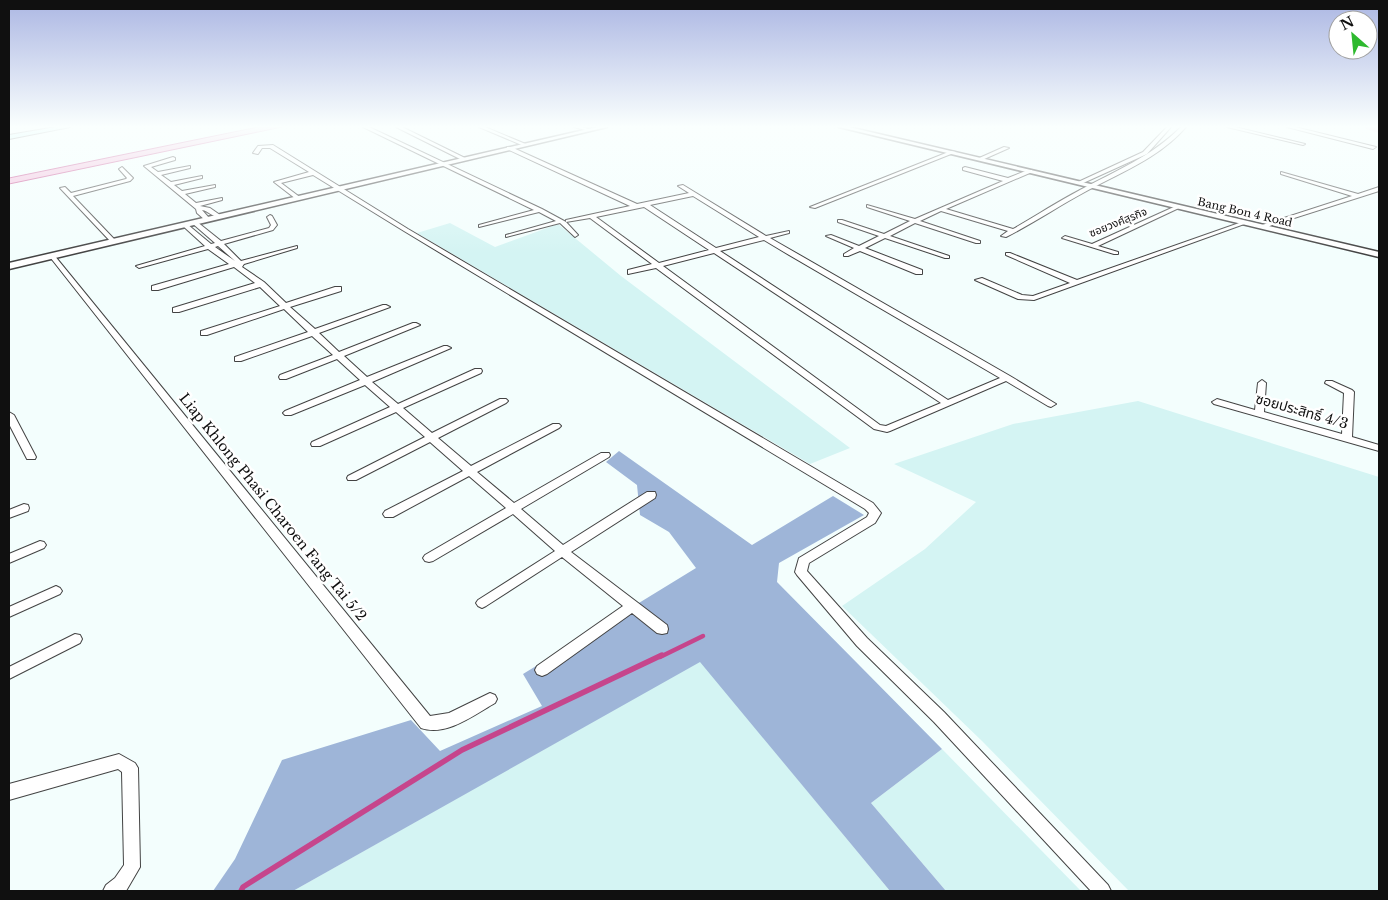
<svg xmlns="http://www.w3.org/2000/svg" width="1388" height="900" viewBox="0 0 1388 900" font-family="'Libre Baskerville','Noto Sans Thai',serif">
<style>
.farmland{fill:#d4f4f3}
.forest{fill:#9eb5d8}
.water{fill:#f3bbdb;stroke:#c6458c}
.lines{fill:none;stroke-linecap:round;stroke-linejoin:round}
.stream-far1{stroke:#c6458c;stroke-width:4.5}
.stream{stroke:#c6458c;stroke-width:5.5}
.river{fill:#f3bbdb;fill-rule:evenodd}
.minor-casing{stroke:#434343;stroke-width:2}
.tertiary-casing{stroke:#434343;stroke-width:3}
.secondary-casing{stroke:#323232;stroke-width:2}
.minor{fill:#fff;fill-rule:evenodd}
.tertiary{fill:#fff;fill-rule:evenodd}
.secondary{fill:#b2faf6;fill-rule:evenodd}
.labels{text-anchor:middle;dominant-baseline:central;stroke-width:5;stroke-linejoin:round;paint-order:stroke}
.far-street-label{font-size:11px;fill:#101010;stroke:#fff}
.street-label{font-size:14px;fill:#101010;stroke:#fff}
</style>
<rect width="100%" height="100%" fill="#f3fefd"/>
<g class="farmland">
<path d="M450,223l45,24 63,-23 63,52 229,172 -40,16 -393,-231z"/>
<path d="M1138,401l241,76v414h-250l-147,-150 -140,-135 83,-57 51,-47 -82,-38 119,-40z"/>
<path d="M700,661l190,230h-597z"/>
<path d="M942,749l139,142h-135l-75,-88z"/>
</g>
<path class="forest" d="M619,451l133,94 81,-49 31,19 -85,48 -2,19 165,167 -71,54 75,88h-56l-190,-229 -407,229h-80l22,-32 47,-99 129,-40 29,31 102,-45 -19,-32 173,-106 -27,-36 -29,-17 -3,-30 -31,-23z"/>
<path class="water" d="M258,127h24l-273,57v-6z"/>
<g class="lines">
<path class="stream-far1" d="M660,657l43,-21"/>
<path class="stream" d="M241,891l2,-4 219,-137 200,-95"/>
<path class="river" d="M1365,127h14v6l-13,-4z"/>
<g class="minor-casing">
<g id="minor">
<path d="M363,127h6l173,82 24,13v-2l64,-14 -123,-57v-2h4l126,57 52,-11 -11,-7 5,-1 83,51 23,-5v2l-19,5 240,138 46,28 -5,3 -3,-1 -42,-25 -116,50 -3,1 -13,-3 -218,-161 -28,6v-4l24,-6 -62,-46 -24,4 12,13 -3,2 -15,-14 -54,14v-2l50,-14 -17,-9 -60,15v-2l55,-15zM693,196l66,41 -43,11 -66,-43zM644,207l65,43 -50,13 -63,-46zM764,240l20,12 216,126 -52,22 -228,-149zM714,253l227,150 -55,23 -6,-1 -217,-159z"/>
<path d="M396,127h6l65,32 -5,1z"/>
<path d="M479,127h6l43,18 -4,1z"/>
<path d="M574,127h8l9,3 -2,1z"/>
<path d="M1167,127h4l-24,27 -66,30 -5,-1 67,-31z"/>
<path d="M1181,127h5c-28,32 -67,46 -103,66 -26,14 -51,31 -77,44l-5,-1 7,-5 -67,-20 -21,10 60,20v2h-4l-61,-20 -25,13 59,20v2h-4l-60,-20 -20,10 57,22v4h-6l-56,-23 -12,5h-4v-2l10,-6 -28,-12 5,-1 28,11 20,-10 -41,-14v-2h4l42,14 26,-13 -43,-14v-2l48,14 88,-38 -40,-11v-2l2,-1 43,11 20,-8h4v2l-86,37 67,20c23,-13 44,-27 67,-39 36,-19 72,-34 101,-63z"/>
<path d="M1227,127h8l70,17 -2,1z"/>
<path d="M1287,127h8l81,20 -3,2z"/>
<path d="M273,145l135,84 465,274 8,10 -6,10 -66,40 -2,8 60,67 77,74 164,173 3,6h-20l-157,-169 -77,-76 -60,-71 -2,-3 4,-14 68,-41 2,-4 -4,-4 -461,-278 -91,-56 -32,8 20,15 -5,1 -22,-17 35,-10 -39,-24h-8l-4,6 -5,-1 5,-7z"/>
<path d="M1004,147l5,1 -27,12 -5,-1z"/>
<path d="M951,151l5,1 -141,56 -5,-1z"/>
<path d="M173,157l2,1v2l-24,7 7,5 32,-6v2l-29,7 10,7 31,-6v2l-28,7 8,6 33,-6v2l-30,7 11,9 26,-5v2l-22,6 10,2 10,7v2c-7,1 -11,-6 -18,-7l8,9 -5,1 -8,-7 -1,-4 -52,-43z"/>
<path d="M122,167l11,11 -3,3 -57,15 42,44v2h-4l-51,-54 5,-1 6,6 55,-14 1,-1 -8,-9z"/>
<path d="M1281,172l77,22 21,-7v4l-116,37h-4v-2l93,-30 -71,-22z"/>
<path d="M1176,206l5,1 -83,39 20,6v2h-4l-52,-16 3,-2 27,8z"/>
<path d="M270,215l2,1 5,9 -4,5 -49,14 17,17 56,-15v2l-53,16 -2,3 22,15 22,21 49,-16h6v4l-51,16 25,22 68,-24h3l4,2 -71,26 20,19 74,-29h3l4,2 -76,31 23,21 77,-31h3l4,2 -79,34 26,22 77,-35h6l1,2 -1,2 -78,35 29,25 68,-34h6l2,2 -2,2 -68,35 33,28 82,-42h6l2,2 -2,2 -82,44 37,31 87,-50h8l1,2 -1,2 -88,52 42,36 84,-53h8l1,3 -1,3 -84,54 96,73 1,4 -1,4 -5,1 -5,-1 -25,-20 -85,61 -5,2 -5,-2 -2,-4 2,-4 86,-60 -61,-49 -76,49 -4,2 -4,-2 -2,-3 2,-3 77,-49 -42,-37 -80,47 -4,1 -4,-1 -2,-3 2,-3 81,-47 -37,-32 -76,41h-8l-2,-3 2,-3 78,-40 -33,-29 -74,38h-8l-1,-2 1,-2 77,-39 -29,-25 -76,34h-8l-1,-2 1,-2 78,-35 -25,-22 -74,30h-6l-2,-2 2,-2 75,-31 -23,-21 -51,20h-6l-1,-2 1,-2 53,-20 -21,-19 -71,25h-6v-4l73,-25 -24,-23 -77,26h-6v-4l79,-25 -20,-19 -81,25h-6v-4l82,-25 -21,-16 -76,23h-6v-4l77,-22 -21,-15 -69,19 -3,-2 69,-20 -22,-20v-2h4l24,20 4,-1 -23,-20v-2h4l25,20 48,-13 2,-3 -4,-8zM218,246l17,15 -20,-14z"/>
<path d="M1242,222l5,1 -213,77 -16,-1 -43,-19 7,-2 40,17 11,1 37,-13 -64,-28v-2h4l67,27z"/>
<path d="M50,255h4l376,461 19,-3 41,-20 5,2 2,4 -2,4c-21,12 -49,34 -74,25l-371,-471z"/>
<path d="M1262,380l4,3 -2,29 78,22 2,-41 -19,-10 1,-2h6l20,9 2,2 -2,45 27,8v6l-165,-47 -2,-2 5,-3 38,11 3,-27z"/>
<path d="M9,412l5,3 22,42 -1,2h-8l-1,-2 -17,-33z"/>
<path d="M24,504l4,1 1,3 -1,3 -19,7v-8z"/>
<path d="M40,541l4,1 2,3 -2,3 -35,15v-9z"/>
<path d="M56,586l4,2 2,3 -2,3 -51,23v-10z"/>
<path d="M75,634l5,1 2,4 -2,4 -71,36v-12z"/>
<path d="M119,754l16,9 3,5 2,99 -14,24h-23l3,-6 9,-7 9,-13 -2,-93 -4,-3 -109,31v-16z"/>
</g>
</g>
<g class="tertiary-casing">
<g id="tertiary">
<path d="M597,127h10l-598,142v-6z"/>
<path d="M839,127h10l530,125v5z"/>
</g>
</g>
<g class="secondary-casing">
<path id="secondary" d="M56,127h14l-61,12v-4z"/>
</g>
<use href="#minor" class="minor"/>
<use href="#tertiary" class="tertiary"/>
<use href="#secondary" class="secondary"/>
</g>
<linearGradient id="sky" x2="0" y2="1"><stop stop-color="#acb7e3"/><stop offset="0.5" stop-color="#fafffe"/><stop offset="1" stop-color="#fafffe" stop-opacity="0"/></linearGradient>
<rect width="1388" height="253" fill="url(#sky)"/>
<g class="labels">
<g class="far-street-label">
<text transform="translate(1245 212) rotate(13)">Bang Bon 4 Road</text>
<text transform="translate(1118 222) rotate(-22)">ซอยวงศ์สุรกิจ</text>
</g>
<g class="street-label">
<text transform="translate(1302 411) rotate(16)">ซอยประสิทธิ์ 4/3</text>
<text transform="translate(273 507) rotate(51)">Liap Khlong Phasi Charoen Fang Tai 5/2</text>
</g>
</g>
<rect width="1388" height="900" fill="none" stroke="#101010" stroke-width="20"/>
<g transform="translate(1353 35) rotate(333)"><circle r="24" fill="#ffffff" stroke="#9f9f9f"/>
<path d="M0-4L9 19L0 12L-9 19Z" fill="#2eb92f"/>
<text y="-8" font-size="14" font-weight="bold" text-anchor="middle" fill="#101010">N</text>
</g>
</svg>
